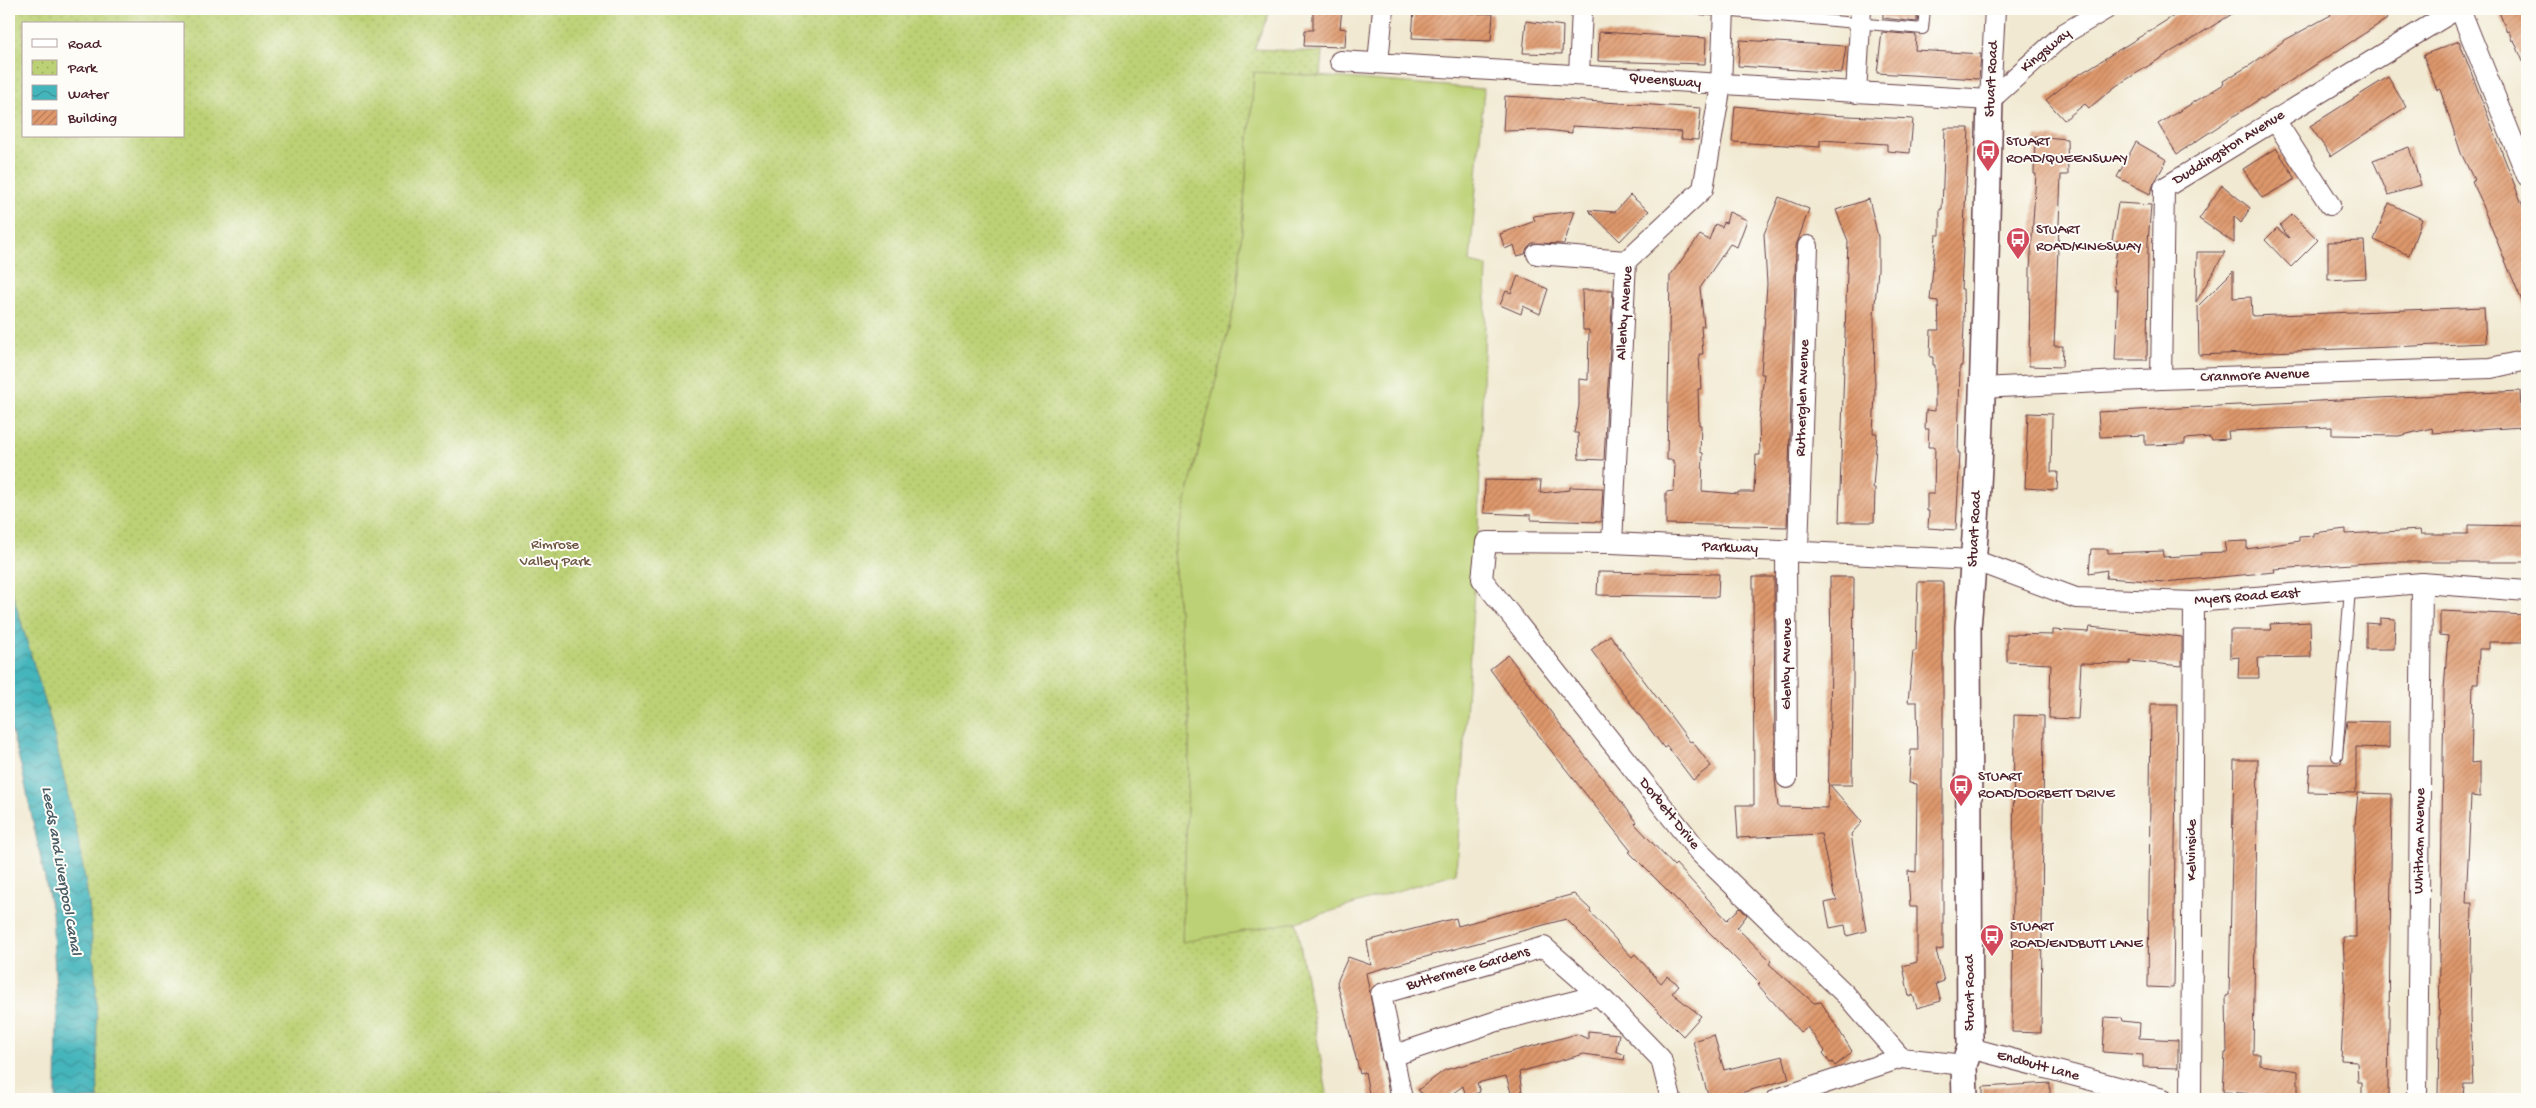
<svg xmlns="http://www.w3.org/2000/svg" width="2536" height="1108" viewBox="0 0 2536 1108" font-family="'Gochi Hand',sans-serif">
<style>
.green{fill:#bcd175;stroke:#837850}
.park{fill:url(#park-dots);stroke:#837850;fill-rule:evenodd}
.water{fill:url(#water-waves);stroke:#486a74}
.building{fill:url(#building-hatch)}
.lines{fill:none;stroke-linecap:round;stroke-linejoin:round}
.service-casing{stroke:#633d44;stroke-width:12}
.minor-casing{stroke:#633d44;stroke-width:22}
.tertiary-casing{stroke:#633d44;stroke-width:28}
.service{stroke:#fff;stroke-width:10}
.minor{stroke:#fff;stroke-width:20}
.tertiary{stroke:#fff;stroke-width:25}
.labels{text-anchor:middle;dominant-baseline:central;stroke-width:4;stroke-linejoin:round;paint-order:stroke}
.street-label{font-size:15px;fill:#4a1f2b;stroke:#fdfcf7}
.poi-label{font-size:15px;fill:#4a1f2b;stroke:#fdfcf7;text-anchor:start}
.park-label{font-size:15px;fill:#6c5441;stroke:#fdfcf7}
.water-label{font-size:16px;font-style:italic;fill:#485b65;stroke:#fdfcf7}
</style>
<defs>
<pattern id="park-dots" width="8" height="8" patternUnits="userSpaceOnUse" patternTransform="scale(1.25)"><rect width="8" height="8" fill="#bcd175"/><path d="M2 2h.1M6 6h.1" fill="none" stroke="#a3b365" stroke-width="1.8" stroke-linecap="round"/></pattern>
<pattern id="water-waves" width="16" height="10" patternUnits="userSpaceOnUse" patternTransform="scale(1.25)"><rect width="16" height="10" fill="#45b5bc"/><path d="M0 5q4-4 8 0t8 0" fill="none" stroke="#3c9399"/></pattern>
<pattern id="building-hatch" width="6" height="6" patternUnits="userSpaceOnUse" patternTransform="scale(1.25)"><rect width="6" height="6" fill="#de986c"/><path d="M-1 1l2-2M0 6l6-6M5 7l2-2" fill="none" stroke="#b67b59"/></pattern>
</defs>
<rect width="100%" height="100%" fill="#fdfcf7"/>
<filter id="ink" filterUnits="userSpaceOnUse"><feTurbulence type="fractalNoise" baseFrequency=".02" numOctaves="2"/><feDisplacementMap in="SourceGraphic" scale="10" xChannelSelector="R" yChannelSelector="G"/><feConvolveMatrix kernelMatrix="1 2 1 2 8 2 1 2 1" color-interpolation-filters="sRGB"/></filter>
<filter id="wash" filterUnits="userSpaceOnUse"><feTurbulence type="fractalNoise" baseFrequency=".0096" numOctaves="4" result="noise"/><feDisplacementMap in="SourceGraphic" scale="20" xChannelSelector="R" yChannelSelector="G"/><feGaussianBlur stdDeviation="1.12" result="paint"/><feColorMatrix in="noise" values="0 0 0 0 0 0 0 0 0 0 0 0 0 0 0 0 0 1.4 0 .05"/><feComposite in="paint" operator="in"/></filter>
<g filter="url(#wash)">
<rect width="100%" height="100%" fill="#f1e9d1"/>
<path class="green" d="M1254,71l230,18 -14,173 17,4 -9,262 -22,345 -160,49 -114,21 8,-222 -17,-168 64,-258z"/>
<path class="park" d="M9,9h1262l-17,40 69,3 -2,24 -67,-4 -17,223 -64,258 17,168 -8,221 114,-20 32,177h-1251l2,-56 -70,-395zM24,24h160v112h-160z"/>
<path class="water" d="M9,582l41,136 28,120 11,65 7,83 2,113h-42l1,-85 -5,-102 -30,-142 -13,-48z"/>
<g id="blocks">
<g class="building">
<path d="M1313,9h29l-2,19 6,1 -1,18 -41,-1 1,-16h8z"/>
<path d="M1883,9h34v13l-34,-4z"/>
<path d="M2185,9h55l-124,77 -27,22 -4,-4 -21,16 -18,-20 29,-23z"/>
<path d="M2328,9h53l6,10 -125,80 -1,-1 -84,56 -19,-30 66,-40 -1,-3 29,-17 33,-24 46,-25z"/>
<path d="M2498,9h29v62l-13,-31 -2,1 -3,-10 -2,1z"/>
<path d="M1414,10l79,4 -2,27 -79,-3z"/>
<path d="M1526,21l37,5 -1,28 -39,-1z"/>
<path d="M1599,32l107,6 -1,26 -107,-3z"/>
<path d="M1882,32l34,3 -1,15 66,4 -2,25 -102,-6z"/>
<path d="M1740,40l106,6 -4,27 -104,-7z"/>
<path d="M2459,41l68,176v96l-46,-110 1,-1 -10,-21 2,-1 -13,-27 -21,-64 -3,1 -14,-35z"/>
<path d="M2388,77l18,30 -75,49 -21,-30z"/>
<path d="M1505,96l196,12 -3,32 -17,-1 1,-7 -110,-6v7l-26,-3 -43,1z"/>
<path d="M1735,106l92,9 86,4 -3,34 -23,-2v-7l-67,-4v7l-88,-5z"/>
<path d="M1945,128h24l-8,161h2l1,37 -2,40h-2l-2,87h2l-4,77 -28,-2 1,-17h-2v-17h7l1,-47h-7l1,-18h-4l1,-19 9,1v-46h-2v-8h-3l1,-27h8l-1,-29 -8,-1 6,-65h4v-26h2z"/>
<path d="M2035,136l32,3 1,36h-7l-7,171h9l-1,21 -33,-1 1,-97 6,-95h-2z"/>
<path d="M2136,142l31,18 -13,23 -4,11 -33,-17z"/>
<path d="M2409,147l12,38 -33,10 -15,-35z"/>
<path d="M2276,148l20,31 -34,19 -19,-29z"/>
<path d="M2222,185l28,23 -9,15 -7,-7v27l-35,-24z"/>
<path d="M1630,195l19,16 -29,30 -32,-31 27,2z"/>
<path d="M1779,197l30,12 -13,37 -9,281 -121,-3v-32l8,-1 1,-27h-2v-4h-6l3,-184 30,-41 9,5 6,-16 7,3 1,-5 3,1 3,-11 18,8 -10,27 -7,-3 -30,44 4,38h-3l2,28h-4l2,35h-3l1,36h2l-1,27 3,1 -1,38 36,3v-2h16l2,-37h4l-1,-33 5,-48h-3l6,-90 -3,-50z"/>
<path d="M1869,199l9,38v32l-4,46 1,79 -2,39h4l-4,55h2l-1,34h-35l9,-281 -12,-31z"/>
<path d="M2118,203l33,2 -3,37 -1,118h-32l3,-70h-3l-1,-19 4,-30h-6z"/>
<path d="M2389,203l33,16 -13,36 -35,-15z"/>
<path d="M1575,211l-11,33 -32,-1 -5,5 -2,6 -8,2 -3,-11 -9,4 -5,-15 35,-13 -2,-5z"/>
<path d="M2292,214l26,26 -27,27 -26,-27 12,-12 12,10 -9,-13z"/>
<path d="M2364,241l2,37 -38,2v-38z"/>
<path d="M2197,252h28l-29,50z"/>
<path d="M2233,271v27l18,-1 1,19 232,-9 2,36 -287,12 -1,-49z"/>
<path d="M1518,276l30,13 -8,25 -17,-8 -2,8 -21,-9 6,-14 5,2z"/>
<path d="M1582,290h31l-9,170 -25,-1 -1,-26h-4l5,-27v-27l9,1 1,-50h-6z"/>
<path d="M2520,391l2,36 -89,6 -1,-5 -33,8 -67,-1v-8l-58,2 -46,2 1,8 -17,1 -2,-3 -25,2v5l-40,1v-10l-45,2 -2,-25z"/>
<path d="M2028,413l24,1 -1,58h7l-1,18 -32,-2z"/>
<path d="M1485,480l56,1 -1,12 30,-3v-3l33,1 -2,34 -70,-2v-5l-47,-2z"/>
<path d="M2468,525l59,1v36h-143l-110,7 1,3 -111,10 -58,-4 1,-8 -18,3 2,-24h17v4l56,-2 -1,6 38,-2v-2l25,-1 -2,-10 23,-1v8l52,-8v-4l15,-1v-3l32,-4v5l74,-4 1,4h47z"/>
<path d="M1598,572l121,2 -1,23 -121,-2z"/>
<path d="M1753,577h21l1,201 3,29 50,1 3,-142 -1,-89h24l-2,208h-22l32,37 -11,12 15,97 -19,5 -2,-11 -15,3 -5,-25 12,-3 -3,-5 -13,-61 -83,4 -2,-33h18z"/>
<path d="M1918,582h25v367l-7,1 8,31 -8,3 5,17 -24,7 -4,-13 -4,2 -6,-31 14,-4v-55h-7l-2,-36 8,1 1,-88 -8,-1 2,-33h7l-1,-48h-9l5,-51h3z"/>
<path d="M2440,611l87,4v27h-38v7h-10l-1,35h-5l-2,79 9,-1v35l-9,-1 -5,107h6l-2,113 3,68h-9l-1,15h-25l6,-409 4,-54 -8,-1z"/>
<path d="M2380,618l15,1 -1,30h-28v-26l14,1z"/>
<path d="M2310,622l1,35 -53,1 1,20h-21l1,-21 -9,1v-28h41l-1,-6z"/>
<path d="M2090,627l92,10v29l-52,-5v3l-49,-1 -3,56 -29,-1 2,-54 -44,-2v-28l46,1v-5l36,2z"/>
<path d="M1610,635l80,107 2,-1 19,25 -18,14 -26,-34 -3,2 -73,-98z"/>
<path d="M1508,655l48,64 81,103 -2,2 39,42 2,-2 51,56 13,-12 7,7 -10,13 34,33 -2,3 45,39 7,-1 31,49 -4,5 -13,10 -3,-4 -2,1 -7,-10 2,-2 -18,-24 -7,5 -42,-47 2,-2 -131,-131 2,-1 -98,-123 -43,-59z"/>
<path d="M2151,704h26l-4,284 -25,-1z"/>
<path d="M2014,715l30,1 -3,317 -29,-1z"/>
<path d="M2347,721l42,1v26l-33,-1v46l-48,-1 2,-28h31z"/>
<path d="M2234,760h24l-5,294h7v11l38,6v28h-36v-5l-39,-2 2,-39h2l-1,-57 3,-1z"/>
<path d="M2358,793l34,1 -4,305h-26v-17h-4l-1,-21 -16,-1 4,-82 -2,-41h13l-1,-113z"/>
<path d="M1574,894l17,16 -1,2 42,45 3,-3 26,29 6,-7 12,9 -7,8 29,23 -18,20 -117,-117 -200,54 24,126h-20l-5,-27 -5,2 -23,-92 11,-25 23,8 -4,-24 89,-23 2,8z"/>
<path d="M2105,1017l17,1 1,3 17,2 -1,15 39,2v28l-35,-1v-12l-40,-3z"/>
<path d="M1588,1031l31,3 -3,17 9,4 -1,5 -40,-6 -65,18 4,27h-10l-7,-23 -29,7 3,9 -14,5 -3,-11 -18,13h-19l-8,-9 27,-20 132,-36 11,5z"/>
<path d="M1714,1035l10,35 59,-14 6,23 -69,20h-11l-16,-58z"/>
<path d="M2050,1083v16h-67v-12z"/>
</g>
</g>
</g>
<g filter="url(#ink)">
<use href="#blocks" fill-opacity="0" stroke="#633d44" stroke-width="1"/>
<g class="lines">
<g class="service-casing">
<g id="service">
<path d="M1700,9l223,20 2,-20"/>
<path d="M2337,756l13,-167"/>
</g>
</g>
<g class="minor-casing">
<g id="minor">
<path d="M2460,9l67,167"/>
<path d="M1340,61l650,39"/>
<path d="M1378,63l5,-54"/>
<path d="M1579,74l3,-65"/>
<path d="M1856,93l5,-84"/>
<path d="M1990,100l75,-67 41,-24"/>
<path d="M1990,100l5,-91"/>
<path d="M2275,120l55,85"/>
<path d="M1537,254l89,7"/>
<path d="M2161,379l3,-191 293,-179"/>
<path d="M1982,388l179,-9 330,-11 36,-8"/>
<path d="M1612,543l14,-282 77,-72 18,-104 3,-76"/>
<path d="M1786,550l1,228"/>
<path d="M1798,550l10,-304"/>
<path d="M1970,1048l193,51"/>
<path d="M1392,1056l105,-35 102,-26"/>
<path d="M1901,1058l-54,-62 -148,-144 -217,-273 4,-37 126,1 362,17 102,38 118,4 228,-19 105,8"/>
<path d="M1402,1099l-21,-105 163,-47 55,48 62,64 10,40"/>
<path d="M1777,1099l124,-41 63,7"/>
<path d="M2191,1099l3,-497"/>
<path d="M2417,1099l5,-516"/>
</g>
</g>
<g class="tertiary-casing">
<path id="tertiary" d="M1965,1099l-1,-34 6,-17 -2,-421c16,-175 17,-352 22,-527"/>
</g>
<use href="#service" class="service"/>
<use href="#minor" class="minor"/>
<use href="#tertiary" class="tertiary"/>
</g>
</g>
<defs>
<g id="bus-pin" transform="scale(1.25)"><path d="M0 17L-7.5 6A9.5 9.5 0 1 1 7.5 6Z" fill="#d1495b" stroke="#fdfcf7"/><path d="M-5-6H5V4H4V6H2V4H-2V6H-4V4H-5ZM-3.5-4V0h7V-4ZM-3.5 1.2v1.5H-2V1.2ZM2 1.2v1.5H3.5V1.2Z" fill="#fff"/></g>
</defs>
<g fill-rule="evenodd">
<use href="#bus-pin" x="1988" y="151"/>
<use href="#bus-pin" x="2018" y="239"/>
<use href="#bus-pin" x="1961" y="786"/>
<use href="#bus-pin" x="1992" y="936"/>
</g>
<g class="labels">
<g class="street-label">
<text transform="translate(2046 51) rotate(-40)">Kingsway</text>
<text transform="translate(1992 79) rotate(-87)">Stuart Road</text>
<text transform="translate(1665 81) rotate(5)">Queensway</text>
<text transform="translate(2229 148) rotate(-32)">Duddingston Avenue</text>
<text transform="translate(1625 313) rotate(-86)">Allenby Avenue</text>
<text transform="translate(2255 376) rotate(-2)">Cranmore Avenue</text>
<text transform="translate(1803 398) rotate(-88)">Rutherglen Avenue</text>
<text transform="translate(1975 529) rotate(-87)">Stuart Road</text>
<text transform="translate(1730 548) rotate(2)">Parkway</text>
<text transform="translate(2247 597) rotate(-4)">Myers Road East</text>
<text transform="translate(1787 664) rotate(-90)">Glenby Avenue</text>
<text transform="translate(1669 814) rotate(51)">Dorbett Drive</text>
<text transform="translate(2420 841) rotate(-89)">Whitham Avenue</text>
<text transform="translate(2192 850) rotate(-90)">Kelvinside</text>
<text transform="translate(1468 969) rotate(-16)">Buttermere Gardens</text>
<text transform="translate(1970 993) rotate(-90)">Stuart Road</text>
<text transform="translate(2038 1066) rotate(15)">Endbutt Lane</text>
</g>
<g class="poi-label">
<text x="2006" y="142">STUART<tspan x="2006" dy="17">ROAD/QUEENSWAY</tspan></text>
<text x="2036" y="230">STUART<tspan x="2036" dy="17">ROAD/KINGSWAY</tspan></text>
<text x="1978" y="777">STUART<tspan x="1978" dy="17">ROAD/DORBETT DRIVE</tspan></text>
<text x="2010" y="927">STUART<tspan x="2010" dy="17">ROAD/ENDBUTT LANE</tspan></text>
</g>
<g class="park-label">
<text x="555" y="545">Rimrose<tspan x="555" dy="17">Valley Park</tspan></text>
</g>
<g class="water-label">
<text transform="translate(60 871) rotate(80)">Leeds and Liverpool Canal</text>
</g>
</g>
<rect width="2536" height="1108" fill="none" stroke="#fdfcf7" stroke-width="30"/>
<rect x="22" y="22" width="162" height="115" fill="#fdfcf7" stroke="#b5a4a5"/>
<rect x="32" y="39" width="25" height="8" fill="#ffffff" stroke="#b5a4a5"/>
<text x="68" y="48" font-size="15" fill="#4a1f2b">Road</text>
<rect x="32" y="60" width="25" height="15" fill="url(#park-dots)" stroke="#b5a4a5"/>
<text x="68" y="72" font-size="15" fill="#4a1f2b">Park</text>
<rect x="32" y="85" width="25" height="15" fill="url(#water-waves)" stroke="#b5a4a5"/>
<text x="68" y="98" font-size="15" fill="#4a1f2b">Water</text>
<rect x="32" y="110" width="25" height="15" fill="url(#building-hatch)" stroke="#b5a4a5"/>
<text x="68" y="122" font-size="15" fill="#4a1f2b">Building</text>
</svg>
